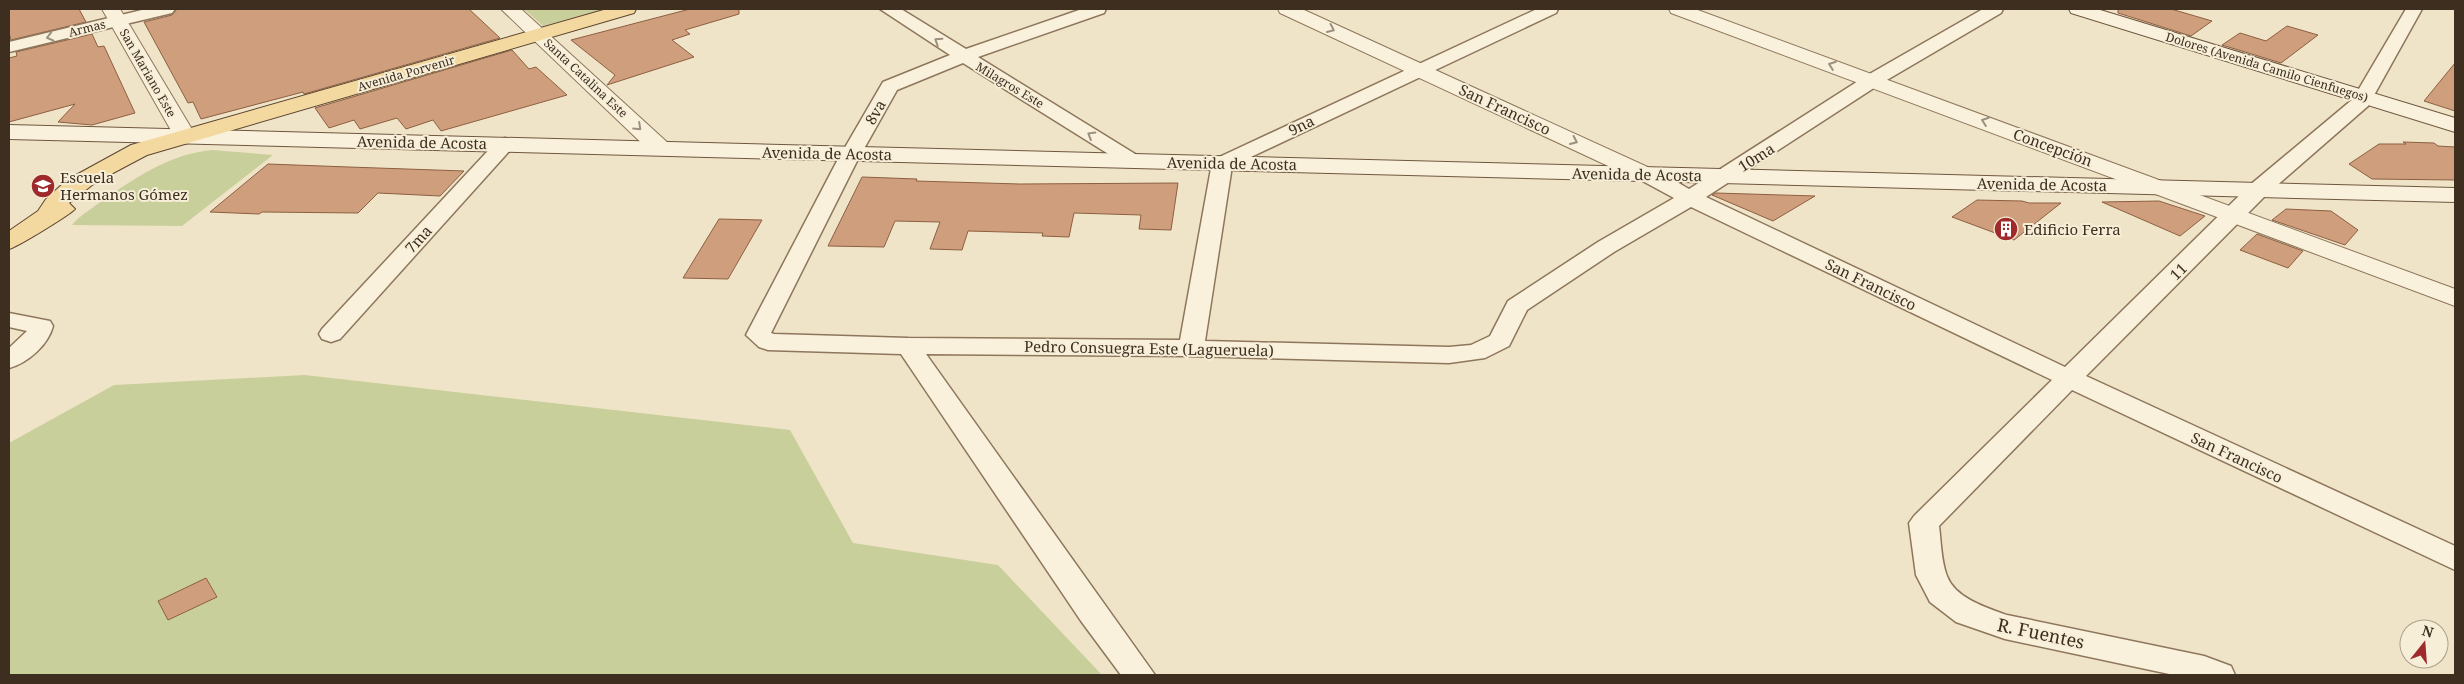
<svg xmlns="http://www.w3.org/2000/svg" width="2464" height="684" viewBox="0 0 2464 684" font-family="'Noto Serif',serif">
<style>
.green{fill:#c9cf9b}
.building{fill:#cf9f7d;stroke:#8d5f41}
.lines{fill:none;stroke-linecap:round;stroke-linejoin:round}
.minor-casing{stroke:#8d765c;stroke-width:3}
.tertiary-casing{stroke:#8d765c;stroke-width:2}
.secondary-casing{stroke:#6f573f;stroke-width:2}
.primary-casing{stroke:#5b4430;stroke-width:2}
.minor{fill:#faf1dc;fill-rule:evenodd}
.tertiary{fill:#faf1dc;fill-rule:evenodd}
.secondary{fill:#faf1dc;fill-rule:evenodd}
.primary{fill:#f3d9a0;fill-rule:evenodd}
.oneway{stroke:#9c907e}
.labels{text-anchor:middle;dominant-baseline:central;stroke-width:4;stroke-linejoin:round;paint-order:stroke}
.far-street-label{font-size:12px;fill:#3d2e20;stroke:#f7eed8}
.street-label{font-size:15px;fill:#3d2e20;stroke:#f7eed8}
.poi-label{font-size:15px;fill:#3d2e20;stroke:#f7eed8;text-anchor:start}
.near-street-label{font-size:18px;fill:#3d2e20;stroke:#f7eed8}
</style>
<rect width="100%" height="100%" fill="#f0e4c8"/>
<g class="green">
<path d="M524,9h80l-61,17z"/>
<path d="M212,150l61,5 -91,71 -110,-1c7,-9 18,-15 27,-22 34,-24 70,-49 113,-53z"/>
<path d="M305,375l485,55 63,113 145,22 104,110h-1093v-232l105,-58z"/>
</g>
<g class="building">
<path d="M9,9h70l7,13 -75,18 -2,-7z"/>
<path d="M177,9h292l31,29 -196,56 -1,-2 -102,27 -8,-17 -5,1 -44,-81 28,-7z"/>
<path d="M690,9h49v5l-54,16 5,4 -18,6 22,17 -87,28 8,-10 -44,-35z"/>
<path d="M2118,9h53l41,12 -21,15 -73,-23z"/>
<path d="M2287,26l31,9 -37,28 -59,-18 18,-12 26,8z"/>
<path d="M92,34l6,13 6,-1 31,67 -43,12 -34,-3 17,-18 -66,18v-64l8,-2 -1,-4z"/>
<path d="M512,50l17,19 7,-2 31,28 -126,36 -8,-11 -27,9 -9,-11 -37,11 -6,-9 -25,8 -14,-20z"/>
<path d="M2455,63v48l-31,-10z"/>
<path d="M2403,142l31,1 4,3 17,1v33l-83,-1 -23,-15 30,-20h27z"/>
<path d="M268,164l81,3 115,4 -24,25 -62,-3 -20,20 -96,-1 -3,2 -49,-2z"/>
<path d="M862,177l55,2 -1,2 104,3 158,-1 -7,47 -32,-1 2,-14 -67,-2 -5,24 -27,-1 1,-3 -75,-2 -6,19 -32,-1 10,-27 -45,-1 -11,26 -56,-1z"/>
<path d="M1716,193l99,3 -42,25 -61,-26z"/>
<path d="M1977,200l45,1 7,2h32l-47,37 -62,-23z"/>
<path d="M2159,201l46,15 -25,20 -78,-34z"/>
<path d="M2286,209l45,2 27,19 -13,15 -73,-25z"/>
<path d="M719,219l43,1 -34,59 -45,-1z"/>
<path d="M2257,234l46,17 -15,17 -48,-18z"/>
<path d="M206,578l11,19 -49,23 -10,-19z"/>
</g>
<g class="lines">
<g class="minor-casing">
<g id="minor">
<path d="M146,9h29l-3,4 -163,39v-10z"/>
<path d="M880,9h21l65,40 116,-40h24l-2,4 -126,44 162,100 3,4 -3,4 -7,2 -7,-2 -163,-102 -66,27 -41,73 -85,170 3,1 134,4 272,2 32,-177 3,-4 322,-150h21l-2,4 -324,153 -27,175 244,6 22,-2 19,-9 18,-35 90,-59 76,-44 -37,-20 -4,-4 4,-4c17,-5 37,11 52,19l177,-113 117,-67h20l-2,4 -121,71 -174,113 359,170 185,-182 103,-86 53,-90h16l-54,97 -102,89 -180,181 369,170v24l-383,-180 -133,136c2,15 2,35 8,50 8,22 40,32 60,39l197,41 27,10 4,9h-61l-169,-36 -49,-17 -26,-20 -14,-27 -7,-52 5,-7 138,-136 -361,-173 -77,45 -87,58 -18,36 -24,12 -36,5 -258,-7 -265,-2 229,321h-34l-40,-54 -180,-267 -133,-4 -9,-3 -13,-12 90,-172 47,-81 67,-27z"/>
<path d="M505,138l7,2 3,4 -3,4 -172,191 -9,3 -9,-3 -3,-5 3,-5 176,-189z"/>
<path d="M9,313l41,8 3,5c-5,19 -25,37 -44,42v-20l18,-17 -18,-4z"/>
</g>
</g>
<g class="tertiary-casing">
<g id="tertiary">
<path d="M102,9h18l76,127 -3,5 -8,2 -8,-2z"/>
<path d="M501,9h20l147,134 3,5 -3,5 -8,2 -8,-2z"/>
<path d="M1278,9h24l350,160 4,5 -4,5 -8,2 -8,-2 -356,-166z"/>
<path d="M1669,9h26l760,280v17l-784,-293z"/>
</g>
</g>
<g class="secondary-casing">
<g id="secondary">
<path d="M2069,9h28l358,109v14l-384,-119z"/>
<path d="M9,125l2446,63v14l-2446,-63z"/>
</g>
</g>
<g class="primary-casing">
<path id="primary" d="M607,9h29l-2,4 -487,142 -51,27 -27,21 6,6c-4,5 -59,39 -66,40v-18l29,-20 8,-12 21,-19 64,-35z"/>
</g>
<use href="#minor" class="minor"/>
<use href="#tertiary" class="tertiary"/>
<use href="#secondary" class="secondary"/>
<use href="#primary" class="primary"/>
</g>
<defs><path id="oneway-chevron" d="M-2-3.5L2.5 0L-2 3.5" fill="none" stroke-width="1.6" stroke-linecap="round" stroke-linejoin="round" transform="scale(1.25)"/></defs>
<g class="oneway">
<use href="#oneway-chevron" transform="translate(1331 29) rotate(25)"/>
<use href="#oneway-chevron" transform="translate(50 37) rotate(166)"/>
<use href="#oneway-chevron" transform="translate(938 41) rotate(-147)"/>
<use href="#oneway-chevron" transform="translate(1832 65) rotate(-160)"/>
<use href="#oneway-chevron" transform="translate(1985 121) rotate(-160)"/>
<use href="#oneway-chevron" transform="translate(638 127) rotate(43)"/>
<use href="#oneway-chevron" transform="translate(1091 135) rotate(-149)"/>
<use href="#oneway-chevron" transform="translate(1574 141) rotate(25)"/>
</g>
<defs>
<g id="school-disc" transform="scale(1.25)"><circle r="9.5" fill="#9e2a2b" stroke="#f7eed8"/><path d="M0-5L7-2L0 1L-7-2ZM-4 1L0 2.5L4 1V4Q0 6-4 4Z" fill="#fff"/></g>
<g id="building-disc" transform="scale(1.25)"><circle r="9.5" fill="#9e2a2b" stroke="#f7eed8"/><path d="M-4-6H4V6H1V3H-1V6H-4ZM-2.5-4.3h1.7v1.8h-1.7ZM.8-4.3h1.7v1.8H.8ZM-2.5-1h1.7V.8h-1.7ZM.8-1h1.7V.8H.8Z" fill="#fff"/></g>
</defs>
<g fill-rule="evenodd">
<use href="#school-disc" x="43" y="186"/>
<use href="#building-disc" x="2006" y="229"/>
</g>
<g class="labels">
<g class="far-street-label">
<text transform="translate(87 28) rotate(-14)">Armas</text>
<text transform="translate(2267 67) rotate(17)">Dolores (Avenida Camilo Cienfuegos)</text>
<text transform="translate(148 73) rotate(60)">San Mariano Este</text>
<text transform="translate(406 73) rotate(-16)">Avenida Porvenir</text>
<text transform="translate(586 78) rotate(43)">Santa Catalina Este</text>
<text transform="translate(1010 85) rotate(31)">Milagros Este</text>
</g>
<g class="street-label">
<text transform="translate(1505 109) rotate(25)">San Francisco</text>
<text transform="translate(875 112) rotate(-60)">8va</text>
<text transform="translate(1301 125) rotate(-26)">9na</text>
<text transform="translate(422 142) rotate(1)">Avenida de Acosta</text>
<text transform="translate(2053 147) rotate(20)">Concepción</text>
<text transform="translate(827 153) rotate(1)">Avenida de Acosta</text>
<text transform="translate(1756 157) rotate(-32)">10ma</text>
<text transform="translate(1232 163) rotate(1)">Avenida de Acosta</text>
<text transform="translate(1637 174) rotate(1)">Avenida de Acosta</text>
<text transform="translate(2042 184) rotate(1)">Avenida de Acosta</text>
<text transform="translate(418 239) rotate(-48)">7ma</text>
<text transform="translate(2178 271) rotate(-45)">11</text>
<text transform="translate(1871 284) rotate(26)">San Francisco</text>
<text transform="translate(1149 348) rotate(1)">Pedro Consuegra Este (Lagueruela)</text>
<text transform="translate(2237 457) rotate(25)">San Francisco</text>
</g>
<g class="poi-label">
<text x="60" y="177">Escuela<tspan x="60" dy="17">Hermanos Gómez</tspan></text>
<text x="2024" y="229">Edificio Ferra</text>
</g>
<g class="near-street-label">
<text transform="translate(2041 633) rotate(12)">R. Fuentes</text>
</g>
</g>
<rect width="2464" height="684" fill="none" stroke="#3d2e20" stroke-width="20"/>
<g transform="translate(2424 644) rotate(17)"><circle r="24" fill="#f7eed8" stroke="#ada18e"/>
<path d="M0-4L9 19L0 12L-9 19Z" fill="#9e2a2b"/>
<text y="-8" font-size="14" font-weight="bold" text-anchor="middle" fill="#3d2e20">N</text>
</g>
</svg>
